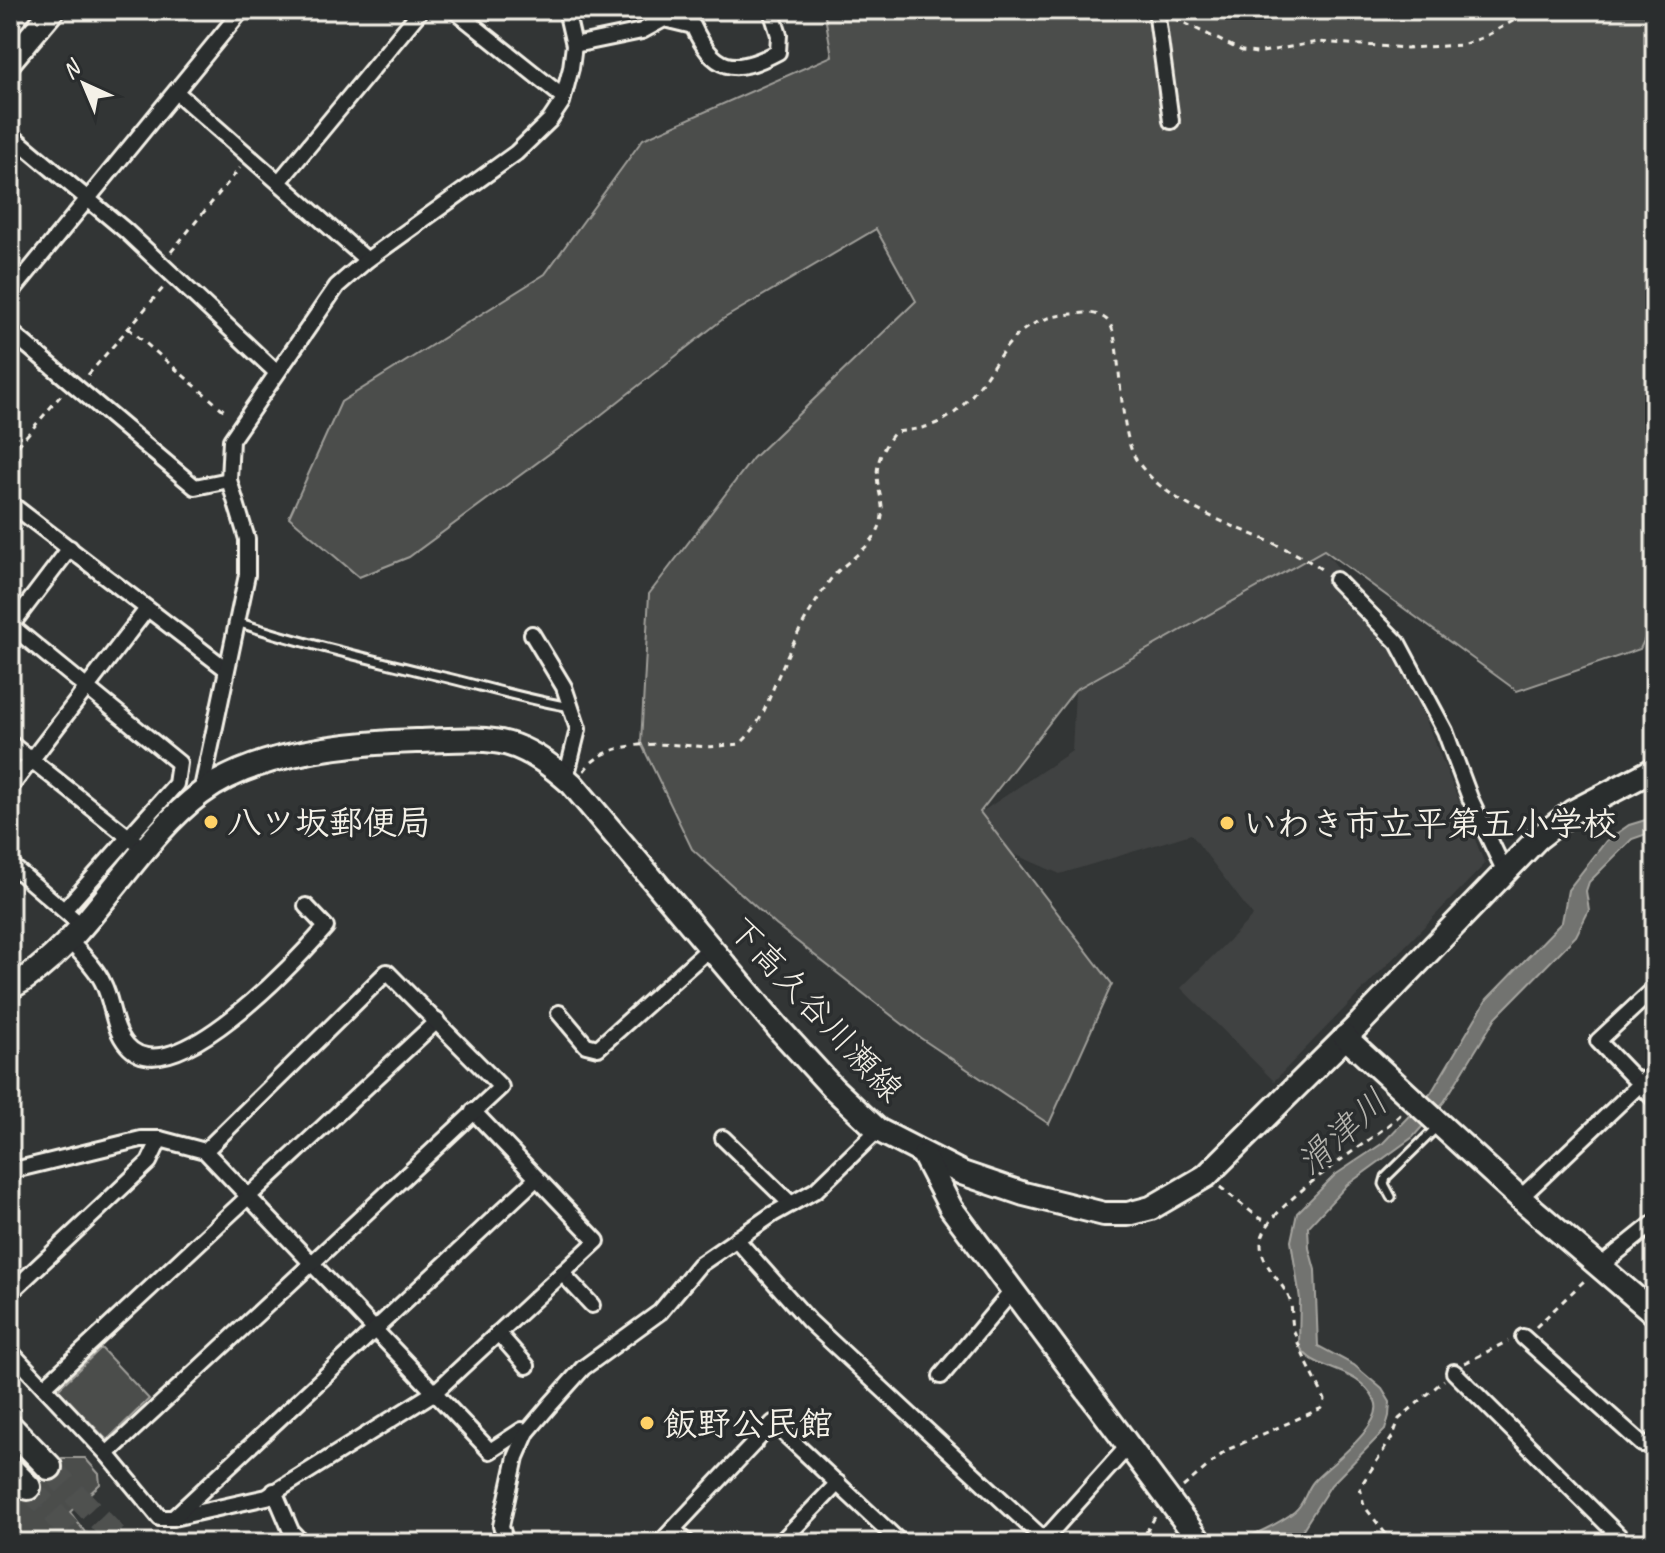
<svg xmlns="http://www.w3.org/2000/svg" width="1665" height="1553" viewBox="0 0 1665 1553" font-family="Caveat,'Klee One',sans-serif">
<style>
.built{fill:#404242}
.green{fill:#4b4d4c;stroke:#a09f9a;stroke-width:2}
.water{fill:#727370;stroke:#a6a5a0;stroke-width:2}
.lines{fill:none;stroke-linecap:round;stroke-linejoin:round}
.primary-tunnel{stroke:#4f5150;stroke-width:24;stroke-dasharray:24 12;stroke-linecap:butt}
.lane-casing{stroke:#f4f1e8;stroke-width:13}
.street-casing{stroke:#f4f1e8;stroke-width:20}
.secondary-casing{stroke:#f4f1e8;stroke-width:28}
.primary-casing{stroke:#f4f1e8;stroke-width:30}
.path{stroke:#f4f1e8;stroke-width:3;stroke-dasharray:6 6;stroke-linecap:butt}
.lane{stroke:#2a2d2e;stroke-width:7}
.street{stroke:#2a2d2e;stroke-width:14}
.secondary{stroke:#2a2d2e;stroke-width:22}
.primary{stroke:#2a2d2e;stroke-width:24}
.poi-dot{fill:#ffd166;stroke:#2a2d2e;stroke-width:3}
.labels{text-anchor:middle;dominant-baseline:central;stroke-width:7;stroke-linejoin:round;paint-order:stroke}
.poi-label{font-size:34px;font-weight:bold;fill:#f4f1e8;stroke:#2a2d2e;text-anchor:start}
.street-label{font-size:34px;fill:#f4f1e8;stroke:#2a2d2e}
.water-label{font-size:36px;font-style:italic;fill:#b3b2ac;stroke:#2a2d2e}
</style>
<rect width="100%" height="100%" fill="#323535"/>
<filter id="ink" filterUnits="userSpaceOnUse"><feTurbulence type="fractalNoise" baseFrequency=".0125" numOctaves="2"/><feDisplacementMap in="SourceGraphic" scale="16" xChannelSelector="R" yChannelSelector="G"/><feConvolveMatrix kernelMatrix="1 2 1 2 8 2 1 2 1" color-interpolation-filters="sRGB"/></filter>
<g filter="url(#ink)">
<path class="built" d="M1324,550l67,86 94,228 -211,217 -93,-93 72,-72 -62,-82 -131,40 -60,-26 -20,-35 92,-62 3,-61 46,-32z"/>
<g class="green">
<path d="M824,10h831v607l-15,32 -123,42 -193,-141 -249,140 -95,122 132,172 -63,140 -130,-87 -143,-112 -84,-76 -51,-106 8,-149 104,-136 163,-157 -40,-72 -153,90 -136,107 -178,131 -50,20 -70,-60 52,-115 204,-128 98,-135 189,-83z"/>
<path d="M101,1348l48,51 -42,41 -49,-51z"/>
<path d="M62,1458h23l14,16 1,10 -30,28 23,31h-83v-54l12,8z"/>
</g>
<path class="water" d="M1655,817v14l-23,8 -43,43 -3,9 3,19 -13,26 -80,81 -52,85 -31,35 -66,48 -39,42 1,21 6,22 3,76 36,19 28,24 8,13 -1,14 -4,14 -54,55 -35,55 -62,3c18,-7 46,-20 60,-31 11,-8 11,-21 20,-31 14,-15 72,-57 61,-80 -18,-37 -63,-28 -76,-56l1,-46 -9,-58 6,-28 38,-38 48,-32 48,-50 56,-94 75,-77 6,-32 38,-49 23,-16z"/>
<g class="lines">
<g class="primary-tunnel">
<path d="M49,1467l73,76"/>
<path d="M28,1487l54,56"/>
</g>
<g class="lane-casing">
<g id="lane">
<path d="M237,622c63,21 126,35 190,51 49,11 95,26 144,34"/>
<path d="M1391,1197l-7,-13 2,-7 53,-52"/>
</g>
</g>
<g class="street-casing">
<g id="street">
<path d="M454,10l109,87"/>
<path d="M1156,10l15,111"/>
<path d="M574,45l68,-14 22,-12 29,7c21,45 40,50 85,26l1,-17 -8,-25"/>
<path d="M176,92l191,168"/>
<path d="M10,134l116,97 150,141"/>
<path d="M279,182l142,-172"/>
<path d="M10,294l232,-284"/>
<path d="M10,331l185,156 34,-7"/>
<path d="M10,503l216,166"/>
<path d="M1336,580l62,63 47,88 25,67 34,72"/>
<path d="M10,625l169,138 -3,21 -111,125"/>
<path d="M10,627l60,-79"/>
<path d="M532,634l32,53 14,42 -12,49"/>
<path d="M10,743l125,99"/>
<path d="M10,788l137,-179"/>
<path d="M201,793l46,-218v-36l-18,-59 2,-40 106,-154 30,-26 149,-107 34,-33 12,-18 9,-34 3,-23 -8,-35"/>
<path d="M10,864l72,62"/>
<path d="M69,940c11,13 27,27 34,43 10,19 9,45 24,62 44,52 171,-86 199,-118l-20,-21"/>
<path d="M1655,988l-57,53 57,59"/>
<path d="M559,1013l27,32 12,3 113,-101"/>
<path d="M723,1138l68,66"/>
<path d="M10,1171l131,-32h19l45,12 285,300 32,-21 5,2"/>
<path d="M1520,1198l135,-128"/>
<path d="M736,1239l73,82 239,222"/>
<path d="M1599,1267l56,-45"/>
<path d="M562,1273l30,32"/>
<path d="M10,1293l139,-131 11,-23"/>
<path d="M498,1333l29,33"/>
<path d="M1523,1337l119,107 13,-1"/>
<path d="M10,1351l97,103 53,64h13l94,-21 168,-105 162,-151 -124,-130"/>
<path d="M1454,1372l172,171"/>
<path d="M941,1376l72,-86"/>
<path d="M44,1387l393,-366"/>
<path d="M107,1454l394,-367 -114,-115 -182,179"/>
<path d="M274,1491l17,40 11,12"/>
<path d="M173,1518l363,-339"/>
<path d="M673,1529l15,14"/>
<path d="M506,1543l-5,-17 15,-69 11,-25 23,-27 33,-37 77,-56 39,-47 74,-51 43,-24 62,-60"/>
<path d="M660,1543l113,-120 128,120"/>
<path d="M780,1543l58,-60"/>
<path d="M1041,1543l88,-98"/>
</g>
</g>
<g class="secondary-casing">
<g id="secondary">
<path d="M10,61l43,-51"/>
<path d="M10,988c42,-23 75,-64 104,-101 26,-32 53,-68 86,-93 55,-42 149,-51 216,-53 74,-2 98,-10 156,43l207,245 53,58 46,43 84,43 62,21 80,20h24l23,-6 55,-32 155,-154 176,-183 35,-27 83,-43"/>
<path d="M1345,1037l175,161 135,116"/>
<path d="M924,1156l27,52 250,335"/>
</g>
</g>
<g class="primary-casing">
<g id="primary">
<path d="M10,1427l39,40"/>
<path d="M10,1469l18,18"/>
</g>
</g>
<g class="path">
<path d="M1174,18l68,33 15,2 61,-11 89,6 55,-3 22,-8 49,-27"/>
<path d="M171,252l69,-84"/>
<path d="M128,328l100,86"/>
<path d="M88,375l76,-88"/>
<path d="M10,455l52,-61"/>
<path d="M584,771c23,-33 79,-27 112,-25 14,2 29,-1 44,-2 25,-24 27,-44 41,-74 12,-30 29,-60 47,-87 13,-20 39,-30 50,-53 16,-34 -21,-51 17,-98 26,-3 47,-6 66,-25 42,-41 41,-87 111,-93 13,-1 24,-3 35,6 16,13 9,110 30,141 43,60 129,68 187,110"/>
<path d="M1220,1187l39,31 10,3"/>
<path d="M1536,1327l49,-47"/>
<path d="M1465,1363l43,-22"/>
<path d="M1183,1487l44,-37 95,-42 3,-8c-10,-23 -26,-48 -32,-73 -2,-10 0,-19 -4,-29 -8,-18 -28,-33 -28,-54 0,-38 112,-102 140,-130"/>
<path d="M1140,1543l16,-28"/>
<path d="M1393,1543l-29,-37 -4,-19 33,-51 6,-17 45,-39"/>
</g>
<use href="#lane" class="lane"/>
<use href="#street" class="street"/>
<use href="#secondary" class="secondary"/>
<use href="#primary" class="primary"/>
</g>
</g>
<g class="poi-dot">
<circle cx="211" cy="822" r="8"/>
<circle cx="1227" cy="823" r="8"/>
<circle cx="647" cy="1423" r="8"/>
</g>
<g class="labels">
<g class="poi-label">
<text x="227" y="822">八ツ坂郵便局</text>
<text x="1243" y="823">いわき市立平第五小学校</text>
<text x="663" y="1423">飯野公民館</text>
</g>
<g class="street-label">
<text transform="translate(816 1009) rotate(47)">下高久谷川瀬線</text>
</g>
<g class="water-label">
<text transform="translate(1342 1132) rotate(-42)">滑津川</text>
</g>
</g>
<rect width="1665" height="1553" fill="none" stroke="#2a2d2e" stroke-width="40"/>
<rect x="20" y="20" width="1625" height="1513" fill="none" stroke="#f4f1e8" stroke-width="3" filter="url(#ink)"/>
<g transform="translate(84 84) rotate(316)" stroke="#2a2d2e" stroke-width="6" paint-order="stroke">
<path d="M0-6L14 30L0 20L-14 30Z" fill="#f4f1e8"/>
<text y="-12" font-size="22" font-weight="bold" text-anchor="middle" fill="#f4f1e8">N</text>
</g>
</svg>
